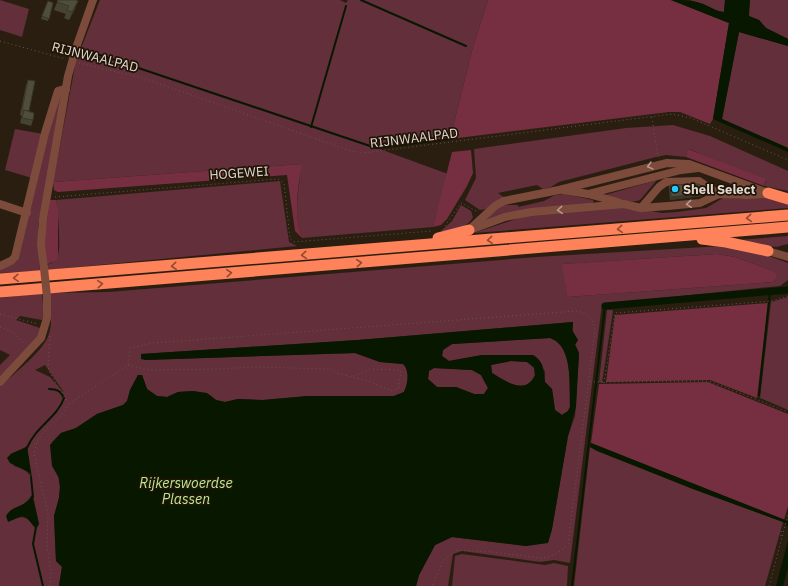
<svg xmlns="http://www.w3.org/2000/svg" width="788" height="586" viewBox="0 0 788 586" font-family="'IBM Plex Sans',sans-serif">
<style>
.green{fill:#622f3a;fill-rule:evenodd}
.forest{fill:#752f40}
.water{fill:#071700;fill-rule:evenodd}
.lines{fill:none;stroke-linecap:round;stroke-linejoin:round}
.stream{stroke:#071700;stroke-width:2}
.canal{stroke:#071700;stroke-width:7}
.path{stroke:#63584c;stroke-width:1;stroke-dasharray:1 3;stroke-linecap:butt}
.minor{stroke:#7d4b3b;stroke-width:8}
.highway{stroke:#fe825a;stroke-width:11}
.minor-bridge{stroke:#7d4b3b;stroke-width:8}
.wall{fill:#454333}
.shaded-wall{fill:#383729}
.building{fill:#504e3b;stroke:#383729}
.oneway{stroke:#b4998d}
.oneway2{stroke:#8f4b30}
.poi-dot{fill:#24c9fe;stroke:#201407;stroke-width:1.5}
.labels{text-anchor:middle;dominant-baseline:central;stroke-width:3.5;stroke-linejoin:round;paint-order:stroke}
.street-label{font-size:13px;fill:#e1d9d0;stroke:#201407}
.poi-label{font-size:13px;font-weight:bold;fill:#e1d9d0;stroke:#201407;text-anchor:start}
.water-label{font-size:14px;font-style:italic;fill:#b6ea8f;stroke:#201407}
</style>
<rect width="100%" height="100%" fill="#2a1e10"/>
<g class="green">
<path d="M0,0l29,9 -7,28 -22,-7z"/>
<path d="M100,0h240l6,3 2,-3h140l-15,47 -23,92 -73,9 71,26 -15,53 -131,11c-10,-28 -2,-47 -1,-74l-248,18 23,-121z"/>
<path d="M690,0h35l-1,12 -7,-1 -14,-7z"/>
<path d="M750,0h38v39l-22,-11 -7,-8 -11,-4z"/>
<path d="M739,32l49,14v102l-66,-29z"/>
<path d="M57,96l6,1 -25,129 2,45 -40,2v-4l12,-4z"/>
<path d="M673,125l37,11 78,35v20l-24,-5 2,-5 -77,-32 -3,8 -20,-2 -10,2 -97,25 -8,5 -8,2 -6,-4 -39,8 7,5 -19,11 -6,1 -15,-10 11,-22 -2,-29 152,-21z"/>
<path d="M15,129l28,5 -11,44 -27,-8z"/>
<path d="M657,180l-17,20c-10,4 -25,-1 -35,-5z"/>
<path d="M280,181l9,61 8,4 -250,24 -1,-5c5,-1 11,-5 12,-10 3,-7 0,-47 -2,-55z"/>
<path d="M564,194l29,6v5l-109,18 -2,-3 19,-15h17v2l26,-6 11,-6z"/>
<path d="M725,197l13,2 30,-2 20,6v5l-314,25 51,-17 98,-10 39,7 15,-1 29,-4z"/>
<path d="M461,205l10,6 2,6c-6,12 -21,14 -32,14l11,-10z"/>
<path d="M788,236v8l-12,3 -38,-7z"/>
<path d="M722,246l47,10 19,7v17l-8,6 -178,18 -32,259 -16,-3 -14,2 -78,-11 -9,3 -5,32h-32l3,-11 16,-30 17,-8 74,9 22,-4 4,-13 16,-93 7,-20 4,-63 -4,-9 3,-4 -5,-6v-12l-215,18 -217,14 4,6 210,-7 25,9 23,2c7,6 5,20 1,28l-10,4h-86l-45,4 -25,-1 -13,3 -9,-2 -6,-5 -17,-4 -15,1 -11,5 -10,-1 -10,-7 -5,-14h-4l-8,15 -3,12 -4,3 -26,9 -21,14 -15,5 -9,9 8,45 -1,11 -5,18 2,45 6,5 -3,20h-59v-199c13,-13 44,-36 49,-53 4,-12 1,-28 0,-41l59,-1 428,-35zM717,254l18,3 36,13 5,9 -3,3 -206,15 -4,-33zM45,365l18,26v1l-13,-15 -15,-7zM27,447l4,30 -6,-8 -11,-3 -4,-12zM33,495l6,29 -3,4c-5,-6 -10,-13 -19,-10l5,-12 3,-1z"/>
<path d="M42,293l2,23 -2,4 -22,-4 -4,4 24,8 -2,9 -38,40v-12l10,-10 -10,-5v-52z"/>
<path d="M788,297v113l-28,-12 11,-96z"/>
<path d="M607,310h5l1,1 -11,72 -3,-1z"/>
<path d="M550,338c24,8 19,49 20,69l-2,4 -6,4 -7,-5 -3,-21 -7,-7v-10l-5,-10 -3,-4 -11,-3h-44l-33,6 -7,-5 1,-6 9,-6z"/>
<path d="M511,361l16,1 7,6 1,7c-9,21 -30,6 -43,-2l-1,-8z"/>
<path d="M434,368l38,2 9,5 7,13 -4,6 -7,1 -21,-8h-19l-9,-8 1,-8z"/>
<path d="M590,447l103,42 90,33 -18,64h-191z"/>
<path d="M462,554l83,11 9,-2 14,3 -1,20h-115l3,-30z"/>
</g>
<g class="forest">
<path d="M488,0h183l58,23 -16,96 -3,5 -30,-12h-11l-219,27 23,-92z"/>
<path d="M688,149l78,30 -2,7 -78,-29z"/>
<path d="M471,150l2,23 -6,13 -20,33 -6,6 -8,2 19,-75z"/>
<path d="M302,164c-4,25 -9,49 0,74l-7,-7 -8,-56 -229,17 -4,-2 -1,-8z"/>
<path d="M50,200h6l2,9v46l-1,5 -11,5 -2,-26z"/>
<path d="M717,254l18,3 36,13 5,4v5l-3,3 -206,15 -5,-33z"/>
<path d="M768,303l-11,95 -47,-18 -104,2 9,-67z"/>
<path d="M708,382l80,32v92l-4,14 -193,-77 8,-59z"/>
</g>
<g class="water">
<path d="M671,0c11,0 21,0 32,4 8,3 12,7 21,8l1,-12h25l-1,16 10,4 7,8 22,11v7l-49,-14 -17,87 66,29v4l-75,-33 16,-96z"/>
<path d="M573,322l-1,8 6,10 -3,5 4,8 -3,54 -8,29 -16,93 -4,14 -22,3 -74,-9 -17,8 -16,30 -3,11h-357l3,-19 -6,-6 -2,-45 5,-18 1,-11 -1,-9 -7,-12 -2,-21 11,-12 15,-5 21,-14 26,-9 4,-4 3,-11 8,-15h4l5,14 10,7 10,1 11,-5 15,-1 14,2 9,7 9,2 13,-3 25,1 45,-4h86l10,-4c4,-8 6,-22 -1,-28l-23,-2 -25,-9 -210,7 -4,-1v-5l217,-14zM550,338c24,8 19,49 20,69l-2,4 -6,4 -7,-5 -3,-21 -7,-7c-2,-11 0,-20 -12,-27h-51l-33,6 -7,-5 1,-6 9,-6zM511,361l16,1 7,5 1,8c-9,21 -30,6 -43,-2l-1,-8zM434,368l38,2 9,5 7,13 -4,6h-10l-18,-7h-19l-9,-8 1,-8z"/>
<path d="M591,443l197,78v5l-5,-4 -90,-33 -96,-38 -7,-4z"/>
<path d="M27,446l5,32 -2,-5 -20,-10 -3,-5c5,-7 14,-7 20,-12z"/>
<path d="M32,495l7,29 -3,5 -9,-11 -5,-2 -14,6 -2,-6c8,-13 17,-6 26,-21z"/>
<path d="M788,540v28l-5,18h-7z"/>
</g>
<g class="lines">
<g class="stream">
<path d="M361,0l105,46"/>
<path d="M91,52l285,96 74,-9"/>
<path d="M311,127l35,-121"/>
<path d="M759,395l11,-103"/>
<path d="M27,448c9,-22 30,-30 37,-50 -3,-7 -7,-9 -15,-9"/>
<path d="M31,477l2,20"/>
<path d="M36,527l-3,17 10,42"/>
<path d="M572,586l33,-280"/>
</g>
<path class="canal" d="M605,306l183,-16"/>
<g class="path">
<path d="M0,41l65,18"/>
<path d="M79,63l64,15 208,73 12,2 309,-39 19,4 97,42"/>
<path d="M652,117l6,40"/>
<path d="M55,197l223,-18 6,4 6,55 3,4 139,-11"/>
<path d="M445,226l16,-23 17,9"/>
<path d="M0,314l38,10"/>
<path d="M0,327l13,5 12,12"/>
<path d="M50,336l-2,30 2,7 18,30"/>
<path d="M128,365l21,5 71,-1 33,-2 77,2 7,4 31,8 24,10 6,-2 3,-17 -3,-2 -28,-1 -18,8"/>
<path d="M590,382l119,-1 79,31"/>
<path d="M604,383l11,-70 157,-12 16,-5"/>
<path d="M781,536v-6l2,-1"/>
<path d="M50,586l1,-13 -4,-27 1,-33 -14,-59 3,-13 8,-11 16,-14 8,-12 59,-39 2,-17 23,-5 423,-32c12,2 18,8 19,20l-27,213c-7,8 -18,14 -28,14l-48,-6 -36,-2 -13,11 -11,25"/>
<path d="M769,586l19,-71"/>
</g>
<g class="minor">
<path d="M563,190l25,4 30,8"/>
<path d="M588,194l93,-24 17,-2"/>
<path d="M0,204l27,9"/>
<path d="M641,208l18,-21 7,-5 33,-1 20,13"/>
<path d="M469,230l26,-24 9,-5 55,-11 108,-27 22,1 79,29"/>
<path d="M470,230l35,-13 26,-5 93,-8 17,4 27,-2 32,-3 19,-9 28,1 18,-1"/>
<path d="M768,251l20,6"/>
<path d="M0,266l11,-5 4,-4 30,-124 13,-42 8,-2"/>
<path d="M44,268l-3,-23 2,-26 25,-143 9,-31 16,-45"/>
<path d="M0,382l41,-44 6,-20v-21"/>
</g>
<g class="highway">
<path d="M768,193l20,6"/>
<path d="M438,238l31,-8"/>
<path d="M702,239l24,3 42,9"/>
<path d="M0,279l788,-64"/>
<path d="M0,292l788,-65"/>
</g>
<path class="minor-bridge" d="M44,268l3,29"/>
</g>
<g class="wall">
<path d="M58,0l17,9 -6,11 -5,-2 2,-4 -12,-4z"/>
<path d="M48,1l5,2 -5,18 -7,-2z"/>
<path d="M28,80l1,31 4,9 -2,6 -11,-3 2,-7 -2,-1 6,-30z"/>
<path d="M670,185l33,8 -1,3 -32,4 -1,-13z"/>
</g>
<g class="shaded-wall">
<path d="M78,1l-3,8 -6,11 3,-8z"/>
<path d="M703,193l-1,3 -32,4 1,-3z"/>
</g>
<g class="building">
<path d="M58,0h18l2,1 -6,11 -5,-2 2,-4 -12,-4z"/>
<path d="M48,1l5,2 -4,16 -7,-3z"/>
<path d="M28,80l7,1 -6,30 -7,-1z"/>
<path d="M24,110l10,3 -1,7 -11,-2z"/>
<path d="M698,184l4,2 1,7 -32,4 -1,-12z"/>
</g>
<defs><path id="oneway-chevron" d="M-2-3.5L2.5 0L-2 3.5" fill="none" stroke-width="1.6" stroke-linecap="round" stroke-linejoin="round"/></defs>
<g class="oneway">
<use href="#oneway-chevron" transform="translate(650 166) rotate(165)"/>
<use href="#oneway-chevron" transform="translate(689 204) rotate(175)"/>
<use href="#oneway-chevron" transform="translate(560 210) rotate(175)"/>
</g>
<g class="oneway2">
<use href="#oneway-chevron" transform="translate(749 218) rotate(175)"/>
<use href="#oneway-chevron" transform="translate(620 229) rotate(175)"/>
<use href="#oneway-chevron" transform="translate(490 240) rotate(175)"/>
<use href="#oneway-chevron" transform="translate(304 255) rotate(175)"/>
<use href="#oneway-chevron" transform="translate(359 263) rotate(-5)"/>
<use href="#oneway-chevron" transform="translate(174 266) rotate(175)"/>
<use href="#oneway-chevron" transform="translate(229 273) rotate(-5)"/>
<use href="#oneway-chevron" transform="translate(16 278) rotate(176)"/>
<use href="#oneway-chevron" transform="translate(100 284) rotate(-5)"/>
</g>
<circle class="poi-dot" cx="675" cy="189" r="4"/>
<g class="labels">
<g class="street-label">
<text transform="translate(95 57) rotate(14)">RIJNWAALPAD</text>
<text transform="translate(414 138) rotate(-7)">RIJNWAALPAD</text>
<text transform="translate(239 173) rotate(-4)">HOGEWEI</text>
</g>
<g class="poi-label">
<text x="683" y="189">Shell Select</text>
</g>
<g class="water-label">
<text x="186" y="483">Rijkerswoerdse<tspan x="186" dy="16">Plassen</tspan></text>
</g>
</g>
</svg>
